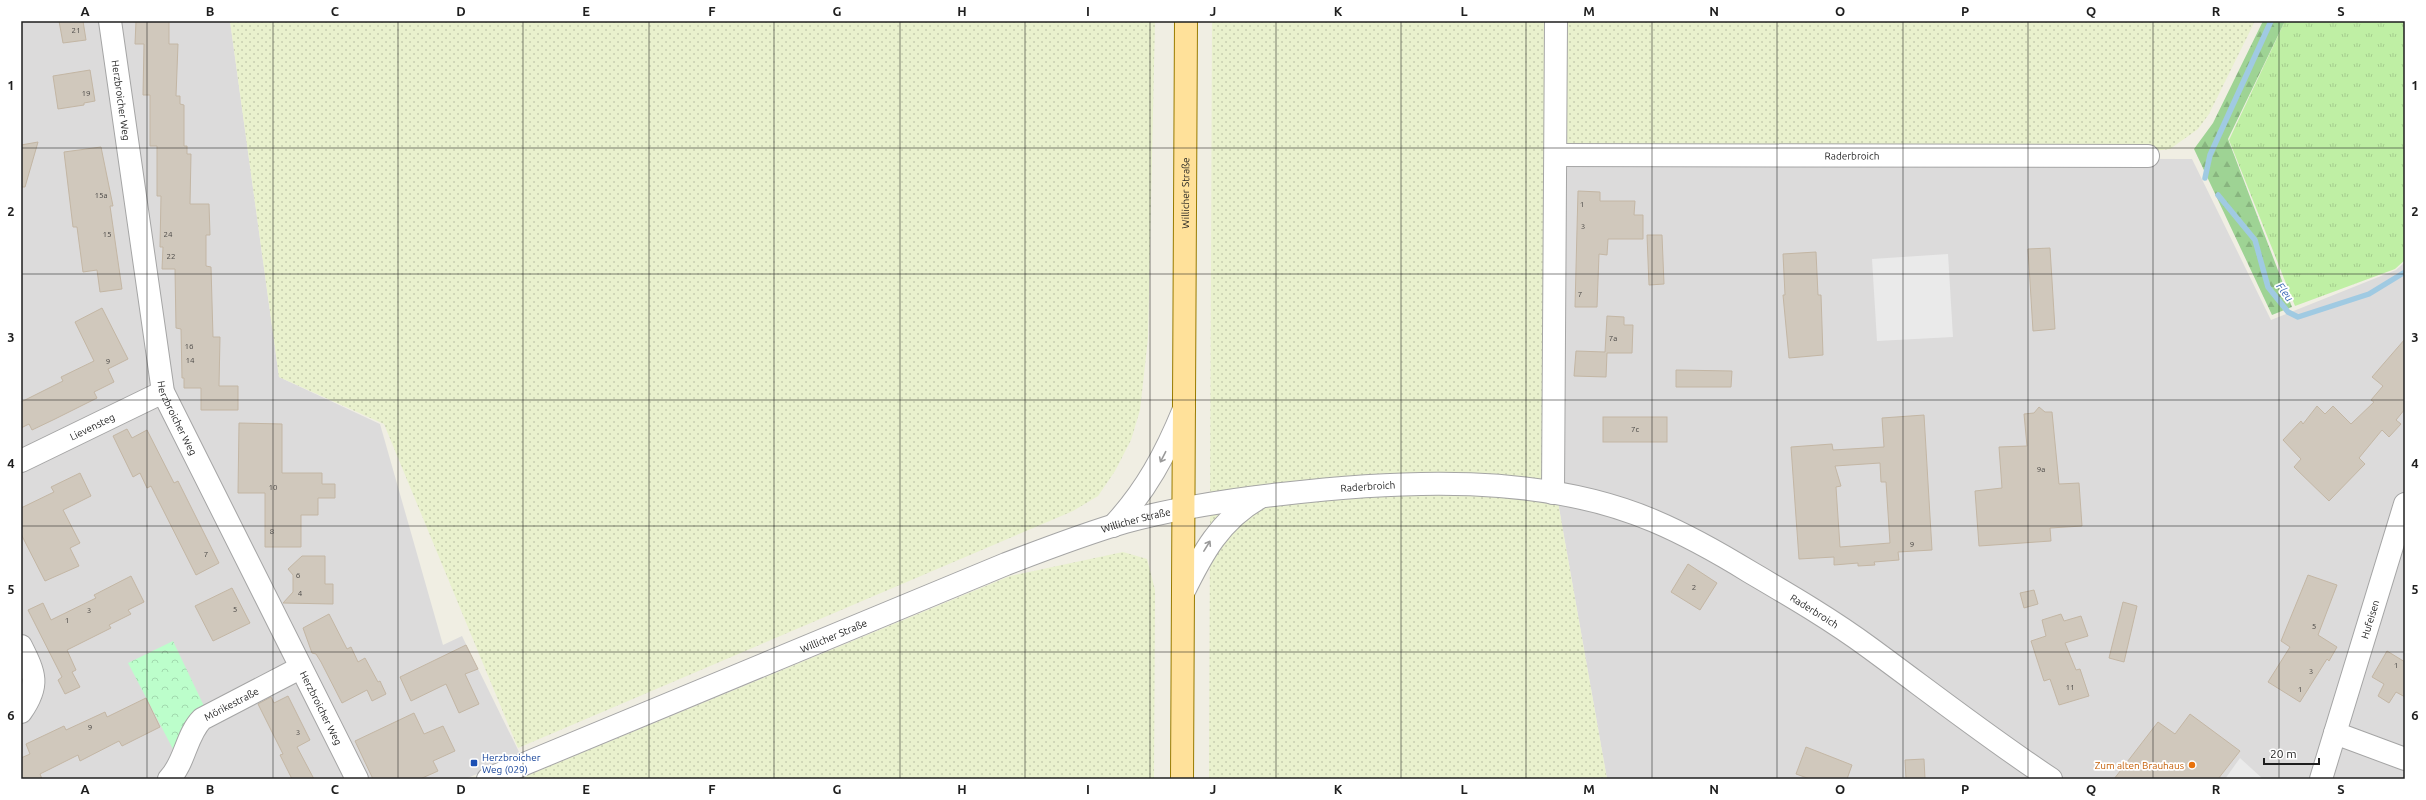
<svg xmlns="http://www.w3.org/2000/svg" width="2426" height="800" viewBox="0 0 2426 800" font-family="Ubuntu,sans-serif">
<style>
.residential{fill:#dcdbdb}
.farmland{fill:url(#farmland-dots)}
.grass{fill:url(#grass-tufts)}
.forest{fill:url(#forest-firs)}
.park{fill:url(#park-crowns)}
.parking{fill:#eaeaea}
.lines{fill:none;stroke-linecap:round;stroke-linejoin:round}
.stream{stroke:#a0cae2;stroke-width:5.5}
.building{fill:#d0c8bc;stroke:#c3b6a4;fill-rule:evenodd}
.minor-casing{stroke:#a5a5a5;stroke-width:24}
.major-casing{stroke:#997b00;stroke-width:24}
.minor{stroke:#fff;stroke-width:22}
.major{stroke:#ffe19a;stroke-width:22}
.oneway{stroke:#9a9a9a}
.grid{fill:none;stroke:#1e1e1e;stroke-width:1;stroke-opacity:0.55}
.transit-dot{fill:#1a4fb4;stroke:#fff;stroke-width:1.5}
.food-dot{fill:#e8710a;stroke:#fff;stroke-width:1.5}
.labels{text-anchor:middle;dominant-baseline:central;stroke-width:3.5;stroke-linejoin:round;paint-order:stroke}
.number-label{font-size:8px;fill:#4a4846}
.street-label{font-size:10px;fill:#1e1e1e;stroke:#fff}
.transit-label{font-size:10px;fill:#164399;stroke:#fff;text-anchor:start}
.food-label{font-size:10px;fill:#c56008;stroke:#fff;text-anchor:end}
.water-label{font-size:11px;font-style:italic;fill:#416cb7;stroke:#fff}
.neatline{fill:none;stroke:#1e1e1e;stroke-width:1.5}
.grid-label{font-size:13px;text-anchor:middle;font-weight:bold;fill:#1e1e1e}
</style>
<defs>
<pattern id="farmland-dots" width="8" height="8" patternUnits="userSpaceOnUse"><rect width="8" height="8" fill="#e9f1cd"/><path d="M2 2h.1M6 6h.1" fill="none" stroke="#c7ceb0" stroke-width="1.8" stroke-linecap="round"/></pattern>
<pattern id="grass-tufts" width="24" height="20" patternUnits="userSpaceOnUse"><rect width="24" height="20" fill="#bfefa4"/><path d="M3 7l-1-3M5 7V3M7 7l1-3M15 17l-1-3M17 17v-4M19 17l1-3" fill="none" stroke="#a4cc8d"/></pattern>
<pattern id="forest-firs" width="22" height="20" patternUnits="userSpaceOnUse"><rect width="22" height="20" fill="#9ed394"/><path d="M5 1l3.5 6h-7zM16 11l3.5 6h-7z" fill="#88b57f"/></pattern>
<pattern id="park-crowns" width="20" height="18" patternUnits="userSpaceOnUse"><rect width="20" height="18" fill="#bcfecb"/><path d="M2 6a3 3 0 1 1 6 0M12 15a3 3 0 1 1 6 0" fill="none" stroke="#a1d9ae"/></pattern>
</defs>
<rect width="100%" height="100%" fill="#f0eee3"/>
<g class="residential">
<path d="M21,21h209l49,356 101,47 63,221 19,-9 59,120 -56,23h-444z"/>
<path d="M1559,158l633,1 79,161 125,-50 9,-8v517h-798l-48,-271z"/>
</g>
<g class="farmland">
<path d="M230,21h925l-7,317 -8,72 -9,30 -16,31 -17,25 -25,15 -555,237 -134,-324 -105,-47z"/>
<path d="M1212,21h1043l-46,93 -11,15 -28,20 -16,2 -602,1 -4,94 11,262 48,271h-398z"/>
<path d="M1123,552l24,7 8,31 -1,189h-635l491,-203z"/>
</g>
<path class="grass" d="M2285,21h120v239l-10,9 -100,37 -66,-166z"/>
<path class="forest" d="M2263,21h22l-57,118 64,168 -20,8 -78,-166 19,-26z"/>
<path class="park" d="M173,641l31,65 -30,45 -46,-88z"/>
<g class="parking">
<path d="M1948,254l5,83 -76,4 -5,-82z"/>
<path d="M2240,758l23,21h-38z"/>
</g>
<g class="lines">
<g class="stream">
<path d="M2205,178l5,-23 61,-134"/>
<path d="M2218,195l37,45 13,47 20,25 10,5 71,-23 36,-22"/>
</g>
</g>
<g class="building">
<path d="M59,21h24l3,19 -23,3z"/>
<path d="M136,21h33v23h9l-2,52h4v8l4,1v41h3v8h4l-1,50h19l1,31h-4v31l5,1 2,70h7l-1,49h19v24h-37v-22h-17v-10h-2l-1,-49 -5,-1 -1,-59h-13l1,-22h-3l1,-51h-4v-50h-7v-51h-7l1,-51h-9z"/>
<path d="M90,70l5,31 -11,2v2l-26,4 -5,-33z"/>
<path d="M38,142l-13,45h-4v-42z"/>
<path d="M101,147l12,59h-3l12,83 -22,3 -3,-22 -14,2 -6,-45h-4l-9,-75z"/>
<path d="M1578,191l22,1v9h35l-1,14h9v24h-35l-1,16 -8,-1 -2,53h-22z"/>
<path d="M1647,235h15l2,49 -15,1z"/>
<path d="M2050,248l5,81 -22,2 -5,-82z"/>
<path d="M1816,252l2,43h3l2,60 -34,3 -6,-63h2l-2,-41z"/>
<path d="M102,308l26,51 -20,10 6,13 -20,10 3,6 -42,21 -23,11 -3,-6 -8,4v-26l42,-21 -2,-4 33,-16 -19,-39z"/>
<path d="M1607,316l17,1v8h9l-1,28h-25l-1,24 -32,-1 2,-25 29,1z"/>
<path d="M2405,339v70l-9,11 5,4 -12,13 -7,-7 -23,28 6,6 -36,37 -35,-34 7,-8 -18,-19 18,-19 2,3 14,-18 8,8 8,-8 18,18 23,-22 -3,-2 12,-14 -11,-9z"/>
<path d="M1676,370l56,1 -1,16h-55z"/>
<path d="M2039,407l6,5h7l7,72 20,-1 3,43 -32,2 1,13 -72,5 -4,-55 27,-3 -3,-41 28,-1 -3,-32 10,-1z"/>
<path d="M1924,415l8,135 -34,2 1,8 -25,2 1,3 -17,1v-3l-24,2v-8l-35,2 -8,-112 41,-3 1,6 51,-3 -2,-29zM1880,463l1,19h5l4,61 -50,4 -4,-60 5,-1 -6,-20z"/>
<rect x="1603" y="417" width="64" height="25"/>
<path d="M239,423l43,1v49h40v11h13v14h-17v17h-17v32h-36v-54h-27z"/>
<path d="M127,429l5,9 15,-8 27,53 4,-2 41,82 -23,12 -45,-89 -4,2 -7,-15 -7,4 -20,-41z"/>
<path d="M80,473l11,23 -28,14 17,33 -10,5 9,18 -34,15 -24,-47v-26l33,-16 -3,-5z"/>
<path d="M302,556h23v28h8v20l-50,-1 10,-11v-17l-5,-6z"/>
<path d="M1688,564l29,19 -17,27 -29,-18z"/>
<path d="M2308,575l29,10 -19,50 19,12 -8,14 -2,-2 -27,43 -32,-20 22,-35 -9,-6z"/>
<path d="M131,576l13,26 -16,8 3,4 -22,11 2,3 -44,22 9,20 -4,2 8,15 -15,7 -7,-14 4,-3 -34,-67 15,-7 8,17 45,-22 -2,-3z"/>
<path d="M232,588l18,35 -37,18 -18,-35z"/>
<path d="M2034,590l4,14 -14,4 -4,-15z"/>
<path d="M2123,602l14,4 -13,56 -15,-4z"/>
<path d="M329,614l18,35 4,-2 7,15 7,-4 13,24 2,-1 6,13 -14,7 -5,-11 -25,13 -21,-41 -5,-8 -4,-1 -9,-25z"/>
<path d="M2061,614l3,7 17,-5 7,20 -23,7 11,27 4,-1 9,27 -30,9 -9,-26 -6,2 -13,-40 15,-5 -4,-16z"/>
<path d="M466,645l12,24 -13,5 14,30 -20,9 -13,-29 -35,17 -11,-24z"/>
<path d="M2387,651l18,11v35l-9,-5 -7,11 -11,-7 6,-12 -12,-7z"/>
<path d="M288,696l22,44 -13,7 17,32h-22l-12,-24 3,-1 -25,-50 13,-7 3,6z"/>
<path d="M146,698l14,29 -38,19 -3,-5 -39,20 -2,-6 -38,19 2,5h-21v-21l9,-4 -4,-10 38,-18 2,4 39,-18 2,5z"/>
<path d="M414,713l10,21 19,-8 12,25 -22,10 5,10 -18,8h-47l-18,-38z"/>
<path d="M2190,714l50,37 -22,28h-104l44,-57 17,12z"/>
<path d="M1806,747l46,18 -5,14h-37l-14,-5z"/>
<path d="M1924,759l1,20h-19l-1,-19z"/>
</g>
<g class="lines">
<g class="minor-casing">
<g id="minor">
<path id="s1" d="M110,21l53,371 194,387"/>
<path id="s2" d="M1556,155l592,1"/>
<path id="s3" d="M21,461l142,-69"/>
<path d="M1553,493l3,-472"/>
<path d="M1113,526c33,-35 53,-73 71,-117"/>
<path d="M1183,593c19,-39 37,-73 76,-95"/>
<path d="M21,646c14,28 19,39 0,66"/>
<path id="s4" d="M2335,733l70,-229"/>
<path id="s5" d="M169,779c16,-16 17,-44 33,-60l98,-51"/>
<path id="s6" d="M488,779l518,-215c39,-15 78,-30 119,-42 51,-14 104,-22 157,-28 119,-14 260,-21 372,27 33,14 65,32 96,51 41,24 82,48 120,76 60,44 119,90 181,131"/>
<path d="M2321,779l14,-46 70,26"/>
</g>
</g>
<g class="major-casing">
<g id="major">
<path id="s7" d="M1182,779l4,-758"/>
</g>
</g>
<use href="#minor" class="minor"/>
<use href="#major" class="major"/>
</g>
<defs><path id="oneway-shaft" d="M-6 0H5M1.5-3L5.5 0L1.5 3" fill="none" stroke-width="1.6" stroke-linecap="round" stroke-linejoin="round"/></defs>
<g class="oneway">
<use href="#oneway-shaft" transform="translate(1163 457) rotate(117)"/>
<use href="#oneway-shaft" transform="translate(1207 546) rotate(-58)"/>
</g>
<path class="grid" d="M147,21v758M273,21v758M398,21v758M523,21v758M649,21v758M774,21v758M900,21v758M1025,21v758M1150,21v758M1276,21v758M1401,21v758M1526,21v758M1652,21v758M1777,21v758M1903,21v758M2028,21v758M2153,21v758M2279,21v758M21,148h2384M21,274h2384M21,400h2384M21,526h2384M21,652h2384"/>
<rect class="transit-dot" x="470" y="759" width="8" height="8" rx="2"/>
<circle class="food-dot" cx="2192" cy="765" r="4"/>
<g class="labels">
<g class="number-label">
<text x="76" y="30">21</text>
<text x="86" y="93">19</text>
<text x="101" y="195">15a</text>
<text x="1582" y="204">1</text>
<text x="1583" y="226">3</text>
<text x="107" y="234">15</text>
<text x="168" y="234">24</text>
<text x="171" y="256">22</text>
<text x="1580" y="294">7</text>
<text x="1613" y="338">7a</text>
<text x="189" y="346">16</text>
<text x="190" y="360">14</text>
<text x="108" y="361">9</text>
<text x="1635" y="429">7c</text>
<text x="2041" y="469">9a</text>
<text x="273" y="487">10</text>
<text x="272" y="531">8</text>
<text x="1912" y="544">9</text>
<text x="206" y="554">7</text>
<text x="298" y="575">6</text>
<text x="1694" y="587">2</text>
<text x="300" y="593">4</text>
<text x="235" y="609">5</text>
<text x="89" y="610">3</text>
<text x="67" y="620">1</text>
<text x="2314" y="626">5</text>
<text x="2396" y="665">1</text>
<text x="2311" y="671">3</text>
<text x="2070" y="687">11</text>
<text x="2300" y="689">1</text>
<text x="90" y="727">9</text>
<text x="298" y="732">3</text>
</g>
<g class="street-label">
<text stroke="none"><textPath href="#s1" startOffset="80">Herzbroicher Weg</textPath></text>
<text stroke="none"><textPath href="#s2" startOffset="296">Raderbroich</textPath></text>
<text stroke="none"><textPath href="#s7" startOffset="586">Willicher Straße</textPath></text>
<text stroke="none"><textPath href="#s1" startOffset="404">Herzbroicher Weg</textPath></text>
<text stroke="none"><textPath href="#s3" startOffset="79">Lievensteg</textPath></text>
<text stroke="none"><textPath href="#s6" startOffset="933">Raderbroich</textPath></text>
<text stroke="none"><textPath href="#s6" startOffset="698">Willicher Straße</textPath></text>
<text stroke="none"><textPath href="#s6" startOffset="1408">Raderbroich</textPath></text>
<text stroke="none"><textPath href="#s4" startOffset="119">Hufeisen</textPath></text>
<text stroke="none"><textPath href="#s6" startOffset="374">Willicher Straße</textPath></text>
<text stroke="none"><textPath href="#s5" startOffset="102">Mörikestraße</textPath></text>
<text stroke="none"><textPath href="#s1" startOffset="728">Herzbroicher Weg</textPath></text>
</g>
<g class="transit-label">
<text x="482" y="757">Herzbroicher<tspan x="482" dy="12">Weg (029)</tspan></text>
</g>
<g class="food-label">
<text x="2184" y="765">Zum alten Brauhaus</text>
</g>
<g class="water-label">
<text transform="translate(2285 292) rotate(53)">Fleu</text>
</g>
</g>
<rect width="2426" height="800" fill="none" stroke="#ffffff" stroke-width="44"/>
<path d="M2264 758v6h55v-6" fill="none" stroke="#1e1e1e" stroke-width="2"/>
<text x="2270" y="758" font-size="12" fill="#1e1e1e" stroke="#ffffff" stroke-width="3" paint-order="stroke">20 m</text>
<rect x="22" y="22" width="2382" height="756" class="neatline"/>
<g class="grid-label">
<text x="85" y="16">A</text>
<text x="210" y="16">B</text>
<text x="335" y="16">C</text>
<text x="461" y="16">D</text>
<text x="586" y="16">E</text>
<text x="712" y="16">F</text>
<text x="837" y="16">G</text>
<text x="962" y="16">H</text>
<text x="1088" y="16">I</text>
<text x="1213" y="16">J</text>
<text x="1338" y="16">K</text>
<text x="1464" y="16">L</text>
<text x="1589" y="16">M</text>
<text x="1714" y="16">N</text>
<text x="1840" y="16">O</text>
<text x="1965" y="16">P</text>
<text x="2091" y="16">Q</text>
<text x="2216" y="16">R</text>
<text x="2341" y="16">S</text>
<text x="11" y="90">1</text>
<text x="2415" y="90">1</text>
<text x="11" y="216">2</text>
<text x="2415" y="216">2</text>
<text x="11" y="342">3</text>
<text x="2415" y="342">3</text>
<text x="11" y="468">4</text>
<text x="2415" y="468">4</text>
<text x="11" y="594">5</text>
<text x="2415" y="594">5</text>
<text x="11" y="720">6</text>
<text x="2415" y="720">6</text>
<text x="85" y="794">A</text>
<text x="210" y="794">B</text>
<text x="335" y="794">C</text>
<text x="461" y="794">D</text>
<text x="586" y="794">E</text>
<text x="712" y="794">F</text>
<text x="837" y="794">G</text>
<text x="962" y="794">H</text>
<text x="1088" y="794">I</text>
<text x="1213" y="794">J</text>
<text x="1338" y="794">K</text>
<text x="1464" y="794">L</text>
<text x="1589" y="794">M</text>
<text x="1714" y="794">N</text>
<text x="1840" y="794">O</text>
<text x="1965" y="794">P</text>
<text x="2091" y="794">Q</text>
<text x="2216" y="794">R</text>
<text x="2341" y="794">S</text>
</g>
</svg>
